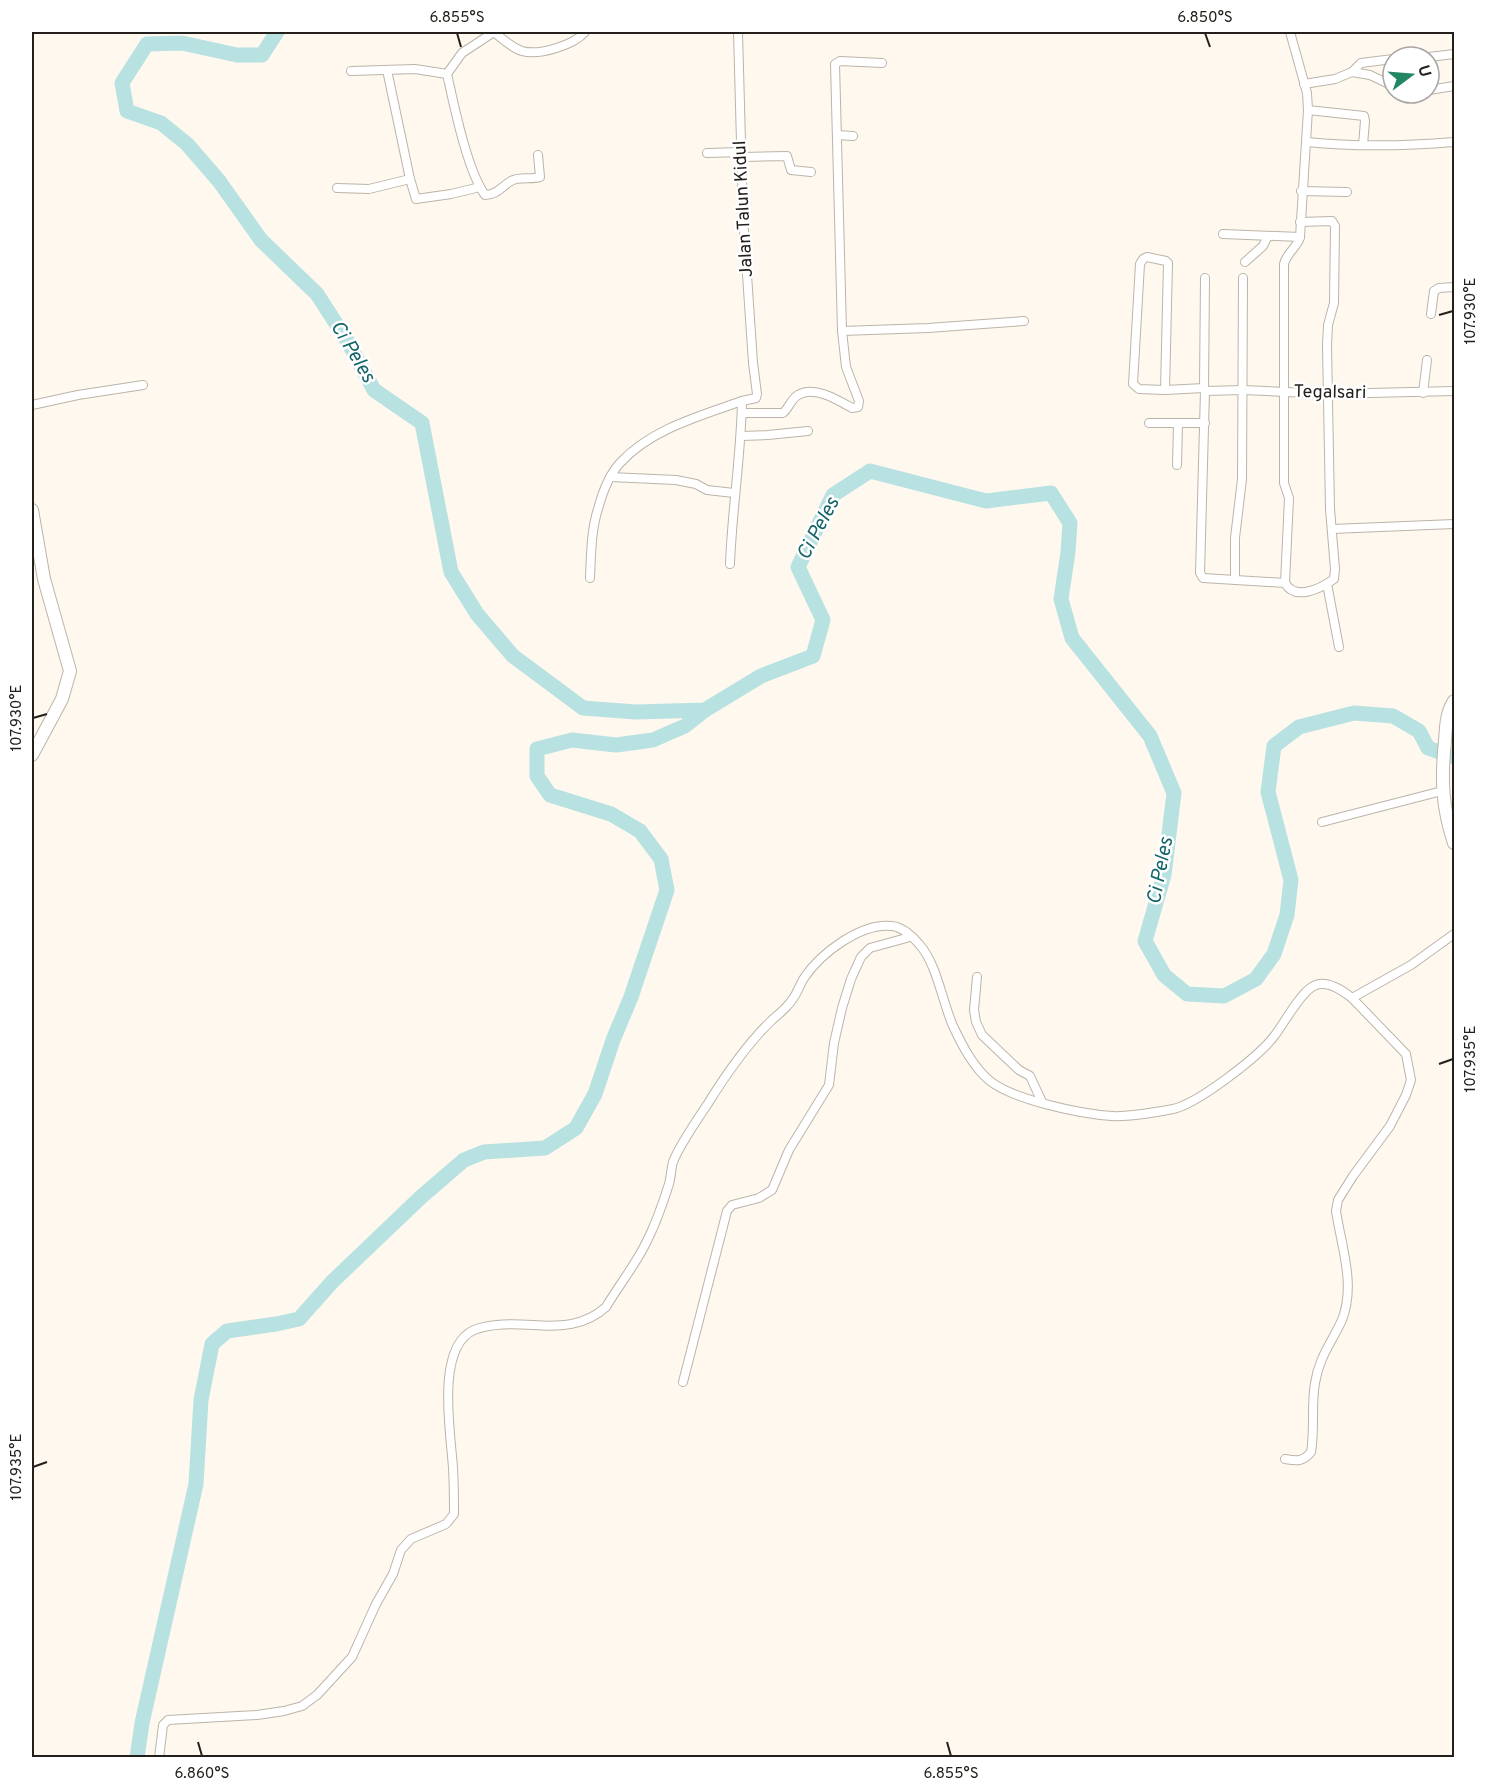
<svg xmlns="http://www.w3.org/2000/svg" width="1486" height="1789" viewBox="0 0 1486 1789" font-family="Overpass,sans-serif">
<style>
.lines{fill:none;stroke-linecap:round;stroke-linejoin:round}
.river{stroke:#b8e1e2;stroke-width:15}
.street-casing{stroke:#bcb4a9;stroke-width:10}
.secondary-casing{stroke:#bcb4a9;stroke-width:14}
.street{stroke:#fff;stroke-width:8}
.secondary{stroke:#fff;stroke-width:12}
.ticks{fill:none;stroke:#23201c;stroke-width:2}
.labels{text-anchor:middle;dominant-baseline:central;stroke-width:5;stroke-linejoin:round;paint-order:stroke}
.street-label{font-size:18px;fill:#23201c;stroke:#fff}
.water-label{font-size:20px;font-style:italic;fill:#126467;stroke:#fff}
.neatline{fill:none;stroke:#23201c;stroke-width:2}
.ticks-label{font-size:15px;text-anchor:middle;fill:#23201c}
</style>
<rect width="100%" height="100%" fill="#fef8ee"/>
<g class="lines">
<g class="river">
<path d="M277,32l-15,23h-25l-55,-12 -35,1 -25,39 5,28 34,12 26,21 32,37 42,59 56,54 31,48 26,48 48,33 29,149 26,42 36,42 70,52 53,4 69,-2 56,-34 52,-20 10,-36 -25,-53 35,-72 37,-24 116,30 65,-8 19,30 -2,29 -7,47 11,39 78,98 24,57 -10,82 -19,66 19,34 23,19 37,2 32,-17 18,-25 13,-39 4,-35 -23,-88 6,-46 25,-19 55,-14 39,3 26,15 9,17 26,9"/>
<path d="M137,1758l5,-35 54,-239 5,-84 11,-56 15,-13 49,-7 23,-5 33,-37 89,-85 43,-37 20,-8 61,-4 31,-20 19,-34 18,-54 18,-43 36,-107 -6,-31 -21,-28 -29,-17 -61,-19 -13,-19v-27l35,-9 44,5 37,-5 32,-14 20,-16"/>
</g>
<g class="street-casing">
<g id="street">
<path d="M494,32c8,7 18,16 28,19 17,5 52,-6 63,-19"/>
<path d="M1429,57l25,-3"/>
<path d="M882,63l-42,-2 -5,3 7,267 86,-3 96,-7"/>
<path d="M387,70l23,109 6,20 35,-5 29,-7"/>
<path d="M351,71l64,-2 32,5 15,-21 32,-21"/>
<path d="M1352,72l9,-9 32,-4"/>
<path d="M447,74c7,31 20,96 38,121 12,0 17,-9 26,-14 8,-5 20,-1 29,-4l-2,-22"/>
<path d="M1304,84l31,-5 17,-7 18,3 23,11"/>
<path d="M1429,90l25,-4"/>
<path d="M1308,110l56,6 1,5 -2,24"/>
<path d="M837,135l16,1"/>
<path d="M1307,142c49,5 99,4 147,0"/>
<path d="M707,153l35,-1"/>
<path d="M742,157l45,-1 4,14 20,2"/>
<path d="M337,188l32,1 41,-10"/>
<path d="M1301,191l46,1"/>
<path d="M1223,234l77,3"/>
<path d="M1245,262l18,-16 5,-10"/>
<path d="M1431,314l3,-23 5,-3 15,-1"/>
<path d="M1204,388l1,-110"/>
<path d="M1165,390l-26,-1 -6,-5 7,-120 3,-5 4,-2 19,4 2,2 -3,127 39,-2 1,3 38,-1 85,4 126,-3"/>
<path d="M1205,391l-5,182 3,5 82,5c10,18 35,6 49,-4l1,-10 -5,-60 -3,-164 1,-20 6,-22 1,-77 -3,-5 -32,1"/>
<path d="M1423,393l4,-33"/>
<path d="M32,405l46,-10 65,-10"/>
<path d="M742,413h41c6,-5 8,-14 15,-18 16,-10 40,5 54,13l6,-1 1,-6 -13,-34 -4,-36"/>
<path d="M1149,423h56"/>
<path d="M741,436l27,-1 40,-4"/>
<path d="M1177,465l1,-42"/>
<path d="M610,477l66,3 20,4 11,6 27,3"/>
<path d="M1332,529l122,-5"/>
<path d="M730,564c2,-54 11,-108 12,-163l14,-3 1,-4 -4,-31 -10,-147 -5,-184"/>
<path d="M590,578c1,-22 1,-48 8,-69 4,-15 11,-34 22,-46 31,-34 80,-47 122,-62"/>
<path d="M1235,579v-41l7,-59 1,-201"/>
<path d="M1285,583l4,-85 -5,-15v-219c3,-12 13,-16 16,-27l8,-127 -1,-17 -17,-61"/>
<path d="M1327,584l12,63"/>
<path d="M1322,822l120,-31"/>
<path d="M977,977l-3,33 2,12 6,13 37,35 11,6 12,26"/>
<path d="M1352,998l59,-33 43,-31"/>
<path d="M683,1382l44,-171 5,-6 27,-7 13,-8 17,-40 40,-65 5,-42 8,-35 9,-29 10,-22 9,-9 40,-11"/>
<path d="M159,1758l4,-33 5,-5 89,-5 27,-4 18,-5 15,-11 35,-38 24,-53 17,-30 8,-24 10,-11 35,-15 8,-10c0,-15 0,-30 -1,-46 -2,-33 -18,-121 21,-138 17,-7 40,-6 59,-5 27,2 52,1 73,-18 13,-22 30,-43 41,-66 9,-18 16,-38 22,-57 2,-7 2,-15 4,-22 6,-16 24,-42 34,-57 18,-29 39,-60 64,-84 5,-5 11,-9 16,-15 9,-8 11,-18 17,-28 16,-24 57,-56 88,-52 10,1 21,11 27,18 18,20 23,57 34,82 9,19 20,41 37,55 24,19 91,33 122,35 16,1 45,-4 61,-7 24,-5 87,-53 102,-74 10,-13 24,-40 37,-48 13,-9 30,3 40,11l54,56 5,26 -5,15 -16,31 -37,50 -15,24 -2,11c5,34 20,74 6,109 -10,22 -23,37 -27,63 -4,23 0,46 -4,69 -8,10 -14,9 -26,7"/>
</g>
</g>
<g class="secondary-casing">
<g id="secondary">
<path d="M32,510l12,69 26,92 -8,28 -30,56"/>
<path d="M1454,701c-8,12 -8,26 -9,40 -4,38 -3,66 9,102"/>
</g>
</g>
<use href="#street" class="street"/>
<use href="#secondary" class="secondary"/>
</g>
<path class="ticks" d="M457,33l4,14M1205,33l5,14M1439,315l14,-4M33,718l14,-4M1439,1064l14,-5M33,1467l14,-5M198,1742l4,14M947,1742l4,14"/>
<g class="labels">
<g class="street-label">
<text transform="translate(744 209) rotate(-93)">Jalan Talun Kidul</text>
<text transform="translate(1330 393) rotate(1)">Tegalsari</text>
</g>
<g class="water-label">
<text transform="translate(352 352) rotate(59)">Ci Peles</text>
<text transform="translate(819 529) rotate(-62)">Ci Peles</text>
<text transform="translate(1161 871) rotate(-79)">Ci Peles</text>
</g>
</g>
<rect width="1486" height="1789" fill="none" stroke="#ffffff" stroke-width="66"/>
<g transform="translate(1411 75) rotate(74)"><circle r="28" fill="#ffffff" stroke="#a7a6a4" stroke-width="1.5"/>
<path d="M0-4.5L10 22L0 15L-10 22Z" fill="#218762"/>
<text y="-9" font-size="16" font-weight="bold" text-anchor="middle" fill="#23201c">U</text>
</g>
<rect x="33" y="33" width="1420" height="1723" class="neatline"/>
<g class="ticks-label">
<text x="457" y="22">6.855°S</text>
<text x="1205" y="22">6.850°S</text>
<text transform="translate(1470 311) rotate(-90)" y="5">107.930°E</text>
<text transform="translate(16 718) rotate(-90)" y="5">107.930°E</text>
<text transform="translate(1470 1059) rotate(-90)" y="5">107.935°E</text>
<text transform="translate(16 1467) rotate(-90)" y="5">107.935°E</text>
<text x="202" y="1778">6.860°S</text>
<text x="951" y="1778">6.855°S</text>
</g>
</svg>
